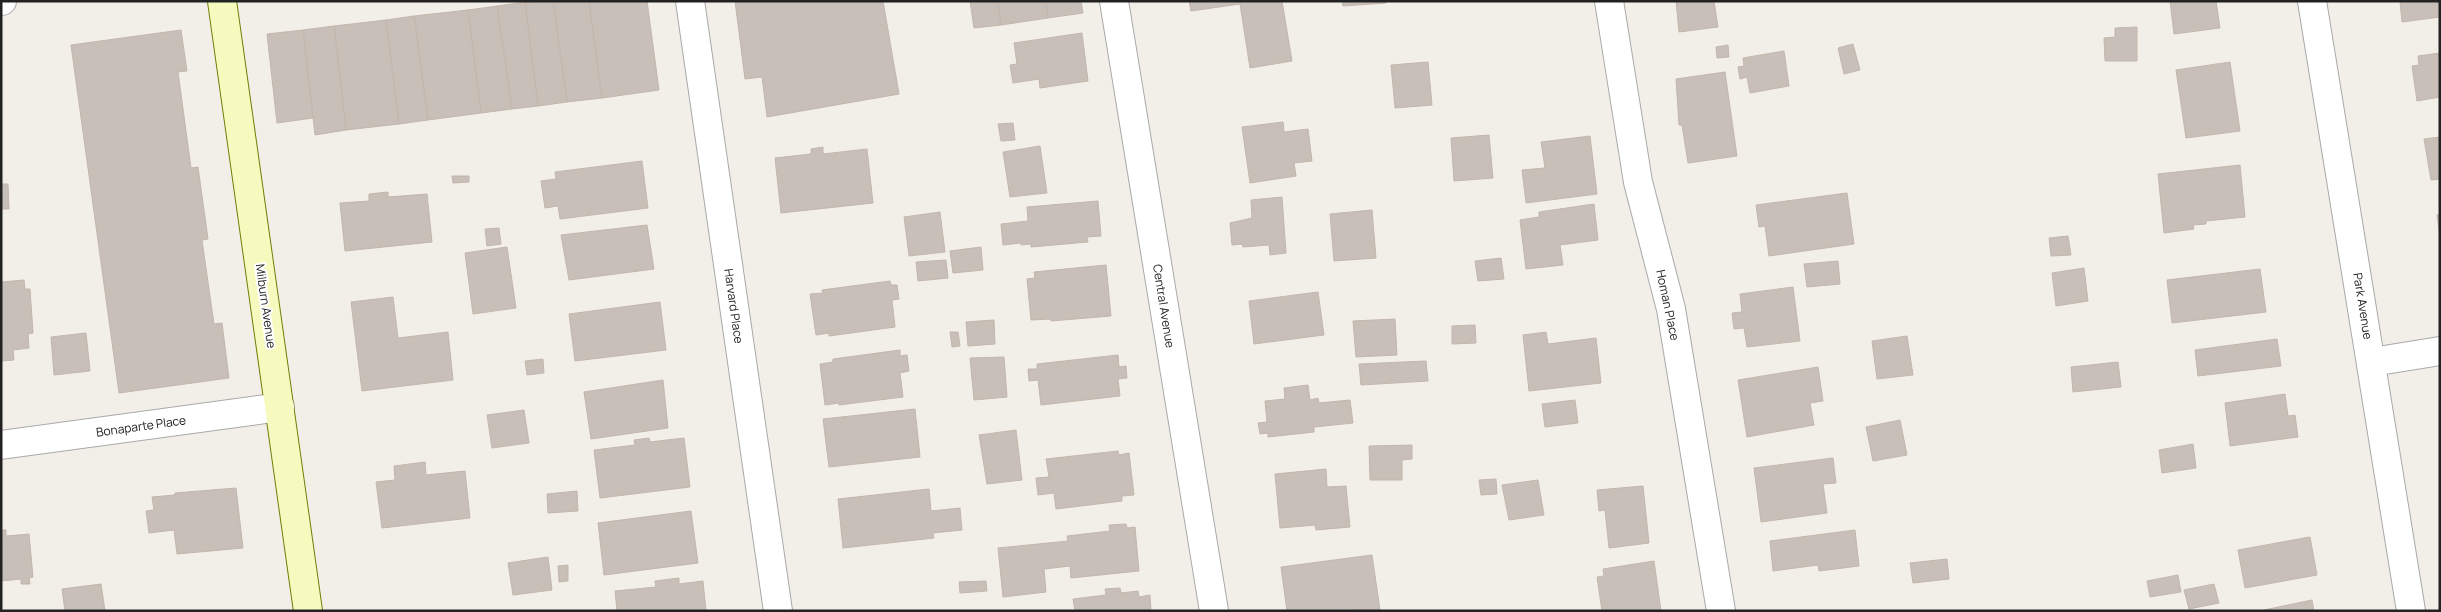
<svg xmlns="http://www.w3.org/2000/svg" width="2441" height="612" viewBox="0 0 2441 612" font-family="Manrope,sans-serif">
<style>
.building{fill:#c7bfb8;stroke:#c4b6ab}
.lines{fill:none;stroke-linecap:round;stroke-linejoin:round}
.minor-casing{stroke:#a9a9a9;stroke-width:30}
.secondary-casing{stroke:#707d05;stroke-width:30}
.minor{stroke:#fff;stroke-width:28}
.secondary{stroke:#f7fabf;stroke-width:28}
.labels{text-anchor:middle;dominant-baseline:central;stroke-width:4;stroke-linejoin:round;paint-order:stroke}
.street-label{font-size:12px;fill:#222;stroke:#fff}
</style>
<rect width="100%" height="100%" fill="#f2efe9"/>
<g class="building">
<path d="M553,1h36l13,97 -35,4z"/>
<path d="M553,1l14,101 -29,4 -13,-104z"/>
<path d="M589,1h58l12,89 -57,8z"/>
<path d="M735,1h148l16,93 -132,23 -5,-40 -17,2z"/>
<path d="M970,1h28l3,24 -27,3z"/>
<path d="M998,1h48l2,17 -47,7z"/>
<path d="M1046,1h35l2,12 -35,5z"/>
<path d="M1189,1h93l10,60 -42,7 -10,-64 -49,7z"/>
<path d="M1342,1h44v2l-43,3z"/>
<path d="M1676,1h38l4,26 -39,5z"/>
<path d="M2170,1h46l4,27 -46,6z"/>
<path d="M2400,1h40v16l-38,5z"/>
<path d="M525,2l13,104 -26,3 -15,-103z"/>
<path d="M497,6l15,103 -31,4 -13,-103z"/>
<path d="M468,10l13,103 -53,7 -14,-104z"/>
<path d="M414,16l14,104 -29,4 -13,-104z"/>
<path d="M386,20l13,104 -53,6 -12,-104z"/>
<path d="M334,26l12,104 -31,5 -12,-105z"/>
<path d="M2137,27v34h-32l-1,-23 11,-1v-9z"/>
<path d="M181,30l6,41 -9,1 13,96 7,-1 10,72 -6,1 12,84 8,-1 7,55 -110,15 -48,-348z"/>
<path d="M303,30l10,88 -36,5 -10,-89z"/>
<path d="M1082,33l6,48 -48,7 -1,-9 -26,4 -3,-18 7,-1 -3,-21z"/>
<path d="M1853,44l7,26 -16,4 -6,-26z"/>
<path d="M1728,45l1,12 -12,1 -1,-11z"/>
<path d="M1784,51l5,35 -39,7 -3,-16 -7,2 -2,-12 6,-1 -1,-8z"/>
<path d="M2440,53v44l-23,4 -5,-35 7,-1 -1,-9z"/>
<path d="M1428,62l4,43 -37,3 -4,-43z"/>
<path d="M2230,62l10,69 -54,7 -10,-68z"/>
<path d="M1725,72l12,84 -49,7 -6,-38h-3l-3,-46z"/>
<path d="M1283,122l1,10 24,-3 4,32 -18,2 2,13 -46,7 -8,-56z"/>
<path d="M1013,123l2,17 -14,1 -3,-17z"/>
<path d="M1489,135l4,43 -39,3 -3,-43z"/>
<path d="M1590,136l7,58 -71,9 -4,-33 23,-2 -4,-26z"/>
<path d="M2440,137v42l-9,1 -7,-41z"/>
<path d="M1040,146l7,47 -37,4 -7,-45z"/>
<path d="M823,147v7l44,-5 6,54 -92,10 -6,-55 36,-4v-5z"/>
<path d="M642,161l6,47 -88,11 -2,-13 -13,2 -4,-27 15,-2 -1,-7z"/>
<path d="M2240,165l5,52 -39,4v3l-13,1 1,4 -30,4 -6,-59z"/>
<path d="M452,176h17v6l-16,1z"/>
<path d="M1,184h7l1,25h-8z"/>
<path d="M388,192v5l39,-3 5,48 -87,9 -5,-48 29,-2v-7z"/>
<path d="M1847,193l7,51 -85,12 -4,-30 -6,1 -3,-22z"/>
<path d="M1282,197l4,56 -16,2 -1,-10 -26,2 -1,-3 -10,1 -2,-22 22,-5 -1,-18z"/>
<path d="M1098,201l3,35 -14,1 1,5 -57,5v-3l-10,1v-2l-18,2 -2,-21 27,-3 -1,-14z"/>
<path d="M1594,204l4,36 -38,5 3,20 -37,4 -6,-49 19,-3v-5z"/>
<path d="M1372,210l4,48 -42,3 -4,-47z"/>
<path d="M940,212l5,40 -36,4 -5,-39z"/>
<path d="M2440,214v22l-3,-21z"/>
<path d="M647,225l7,44 -85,11 -8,-45z"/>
<path d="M499,228l2,16 -14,2 -2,-17z"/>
<path d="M2068,236l3,19 -20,1 -2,-18z"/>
<path d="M507,247l9,61 -43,6 -8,-61z"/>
<path d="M981,247l2,23 -30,3 -3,-22z"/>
<path d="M1501,258l3,21 -26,2 -3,-20z"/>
<path d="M946,260l2,18 -30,3 -2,-19z"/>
<path d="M1838,261l2,23 -33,3 -3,-23z"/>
<path d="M1106,265l5,51 -60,5v-2l-20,1 -4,-41 8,-1 -1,-6z"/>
<path d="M2084,268l4,33 -32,5 -4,-33z"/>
<path d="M2260,269l6,43 -94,11 -5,-43z"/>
<path d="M1,276l1,6 22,-2 1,9h5l3,44 -5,1 1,14 -16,2 1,10 -13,1z"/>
<path d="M890,281l1,4h6l2,14 -7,1 3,27 -66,9v-3l-13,2 -6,-41 13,-1 -1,-3z"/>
<path d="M1793,287l7,54 -53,6 -3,-19 -10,1 -2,-16 10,-1 -2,-18z"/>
<path d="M1318,292l6,43 -70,9 -5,-43z"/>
<path d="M393,297l5,41 50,-6 5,48 -91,11 -11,-89z"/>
<path d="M660,302l6,48 -91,11 -6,-47z"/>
<path d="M1395,319l2,36 -41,2 -3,-36z"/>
<path d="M994,320l1,24 -27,2 -2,-24z"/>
<path d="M1475,325l1,18 -24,1v-18z"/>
<path d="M950,332h8l2,14 -8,1z"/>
<path d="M1546,332l2,12 48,-6 5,45 -72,8 -6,-56z"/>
<path d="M86,333l4,38 -36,4 -3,-38z"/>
<path d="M1907,336l6,39 -36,4 -5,-38z"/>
<path d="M2277,339l4,27 -83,10 -3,-26z"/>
<path d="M900,350v6l7,-1 2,16 -9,2 3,24 -64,8v-2l-14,2 -5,-41 13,-2v-3z"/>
<path d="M1118,355l1,12 7,-1 1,12 -9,1 2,17 -79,9 -3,-25 -9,1 -1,-12h9v-5z"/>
<path d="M1004,357l3,40 -33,3 -4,-42z"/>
<path d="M543,359l1,14 -17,2 -2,-14z"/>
<path d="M1426,361l2,20 -67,4 -2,-21z"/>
<path d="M2118,362l3,25 -48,5 -2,-25z"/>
<path d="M1818,367l5,34 -13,2 4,22 -67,12 -9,-57z"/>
<path d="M663,380l5,48 -77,11 -7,-47z"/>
<path d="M1308,385l2,15 8,-2 1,5 31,-3 3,23 -39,4v5l-46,5v-4l-8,1 -2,-11 9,-1 -2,-21 20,-2 -1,-11z"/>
<path d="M2285,394l3,22 7,-1 3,22 -68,9 -5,-43z"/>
<path d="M1575,400l3,23 -33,4 -3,-23z"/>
<path d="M915,409l5,48 -91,10 -6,-48z"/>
<path d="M524,410l5,33 -37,5 -5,-33z"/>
<path d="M1900,420l7,35 -34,6 -7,-34z"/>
<path d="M1016,430l6,50 -35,4 -8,-49z"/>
<path d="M649,438l1,4 34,-4 6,49 -90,11 -6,-48 41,-5 -1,-5z"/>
<path d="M2193,444l3,24 -34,5 -3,-23z"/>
<path d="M1412,445v14l-10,1v20h-32l-1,-34z"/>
<path d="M1118,451l1,4 10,-2 5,42 -12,1v5l-66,8 -2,-16 -16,2 -2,-17 13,-1 -3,-18z"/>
<path d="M1833,458l3,25 -13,1 4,29 -66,9 -7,-54z"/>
<path d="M425,462l1,13 39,-4 5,47 -88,10 -6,-46 19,-2 -1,-14z"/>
<path d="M1326,469l1,18 19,-1 4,41 -34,3 -1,-5 -35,3 -5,-54z"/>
<path d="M1496,479l1,15 -16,1 -2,-15z"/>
<path d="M1538,480l6,35 -35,5 -7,-35z"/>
<path d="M1643,486l6,57 -40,5 -4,-38 -6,1 -2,-21z"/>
<path d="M236,488l7,60 -66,6 -3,-24 -25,3 -3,-22 8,-1 -2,-13 23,-2v-2z"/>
<path d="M929,489l2,22 29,-3 2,22 -29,3 1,5 -91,10 -5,-49z"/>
<path d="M577,491l1,20 -30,2 -1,-19z"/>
<path d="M691,511l7,52 -94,12 -6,-52z"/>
<path d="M1126,524l1,4 8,-1 4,44 -68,7 -1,-12 -26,3 2,23 -43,5 -5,-49 70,-7 -1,-5 43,-5 -1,-6z"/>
<path d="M1,530h5v6l23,-2 4,43 -4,1 1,6h-9v-5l-20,2z"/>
<path d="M1855,530l4,36 -40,5 -1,-6 -45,6 -3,-30z"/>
<path d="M2310,537l7,38 -72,13 -7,-38z"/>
<path d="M1372,555l8,55 -93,1 -6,-44z"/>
<path d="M548,557l4,33 -39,5 -5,-32z"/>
<path d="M1947,559l2,20 -36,4 -3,-20z"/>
<path d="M1654,561l7,50h-59l-5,-34 7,-1 -1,-7z"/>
<path d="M568,565v16l-9,1 -1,-16z"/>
<path d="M2178,575l3,17 -31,5 -3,-16z"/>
<path d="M679,578v6l24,-3 3,30h-89l-2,-20 41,-4 -1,-6z"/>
<path d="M986,581l1,10 -27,2 -1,-11z"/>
<path d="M101,584l4,27h-40l-3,-22z"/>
<path d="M2214,584l5,19 -30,6 -5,-19z"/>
<path d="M1120,588l1,5 17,-2 1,6 11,-2 1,16h-76l-2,-12 33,-4 -1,-6z"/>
<path d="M2312,600l2,11h-55z"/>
</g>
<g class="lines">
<g class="minor-casing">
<g id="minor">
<path d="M1,1h1"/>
<path d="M690,1l88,610"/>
<path d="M1114,1l100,610"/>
<path d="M1609,1l29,181 33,127 50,302"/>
<path d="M2312,1l99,610"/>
<path d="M2372,362l68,-11"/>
<path d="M1,445l279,-38"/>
</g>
</g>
<g class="secondary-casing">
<path id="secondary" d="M222,1l86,610"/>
</g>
<use href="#minor" class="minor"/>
<use href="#secondary" class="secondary"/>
</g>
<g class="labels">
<g class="street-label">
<text transform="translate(1668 305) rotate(78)">Homan Place</text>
<text transform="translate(266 306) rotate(82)">Milburn Avenue</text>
<text transform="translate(734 306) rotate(82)">Harvard Place</text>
<text transform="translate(1164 306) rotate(81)">Central Avenue</text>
<text transform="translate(2363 306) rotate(81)">Park Avenue</text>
<text transform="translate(141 426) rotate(-8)">Bonaparte Place</text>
</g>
</g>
<rect width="2441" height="612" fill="none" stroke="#222222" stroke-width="5"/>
</svg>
